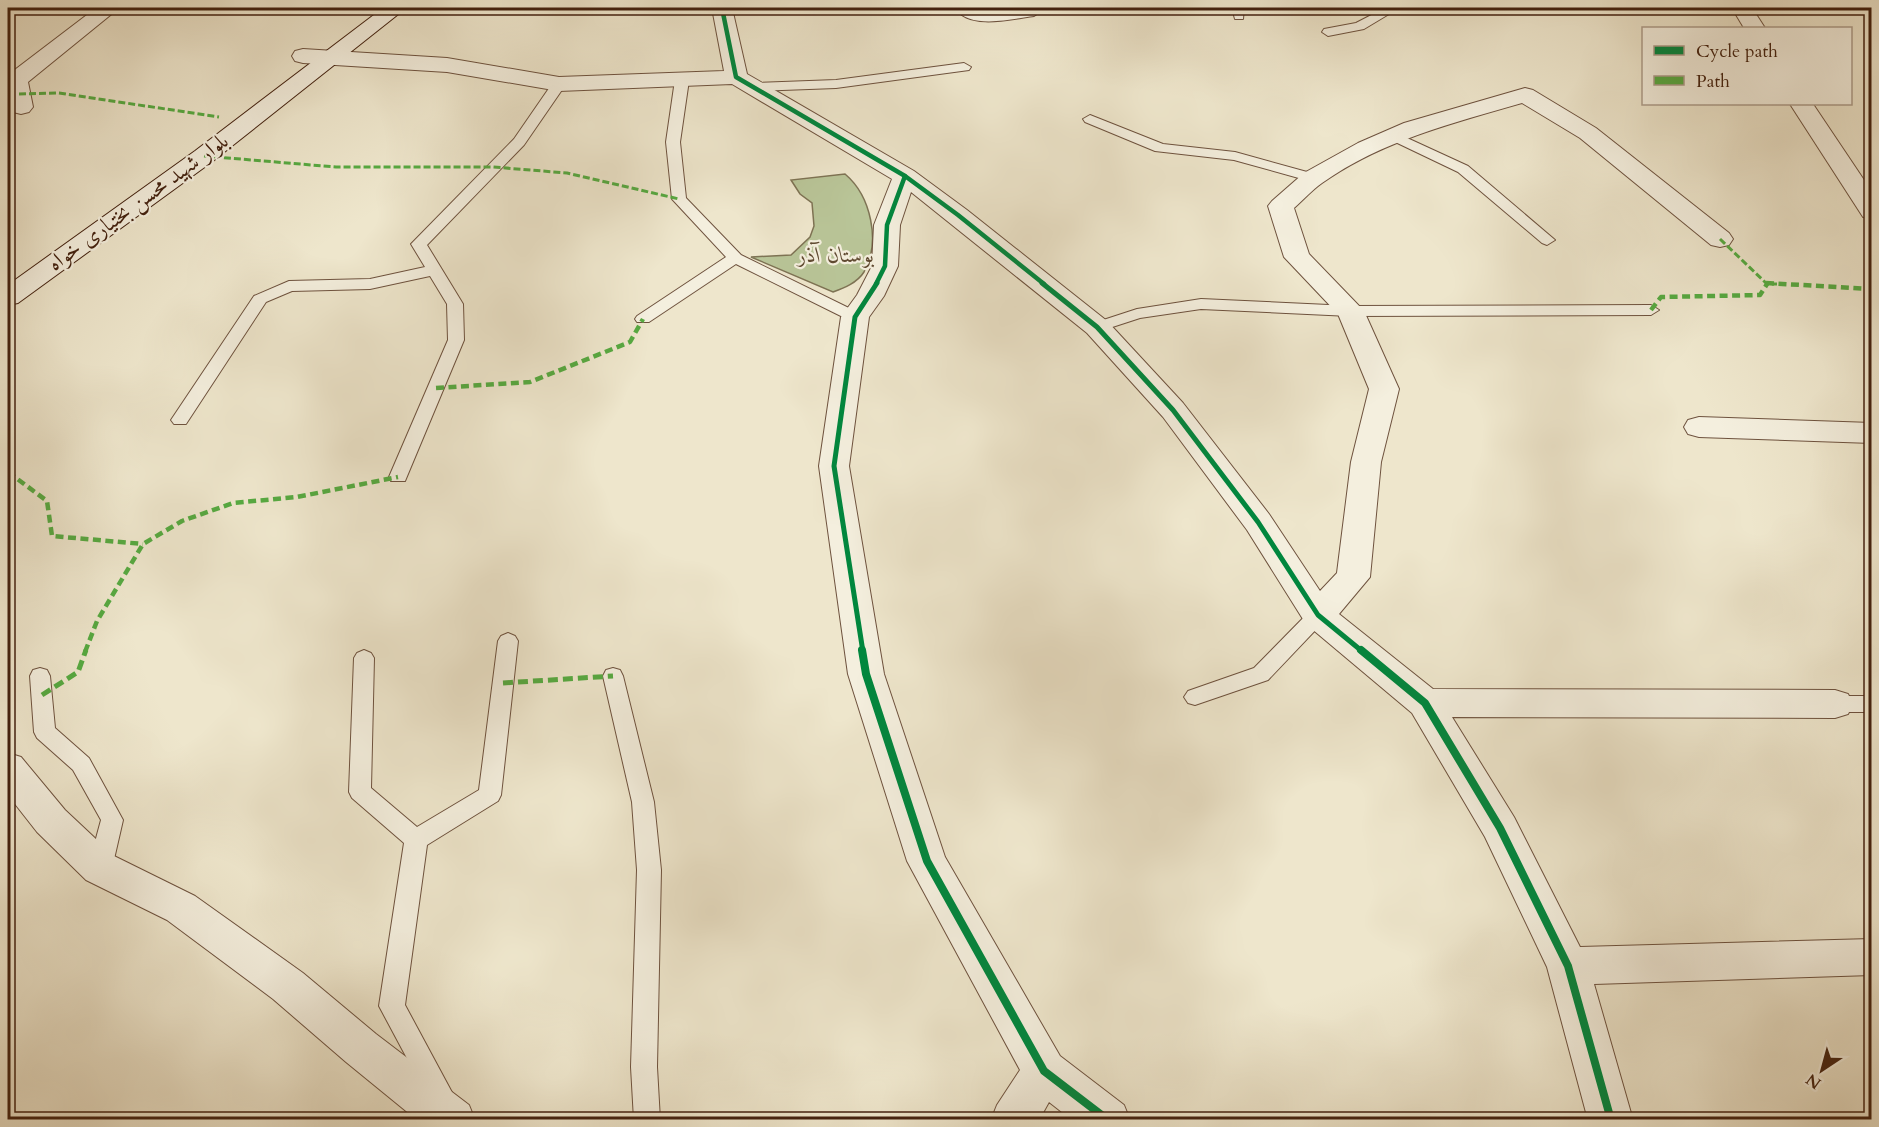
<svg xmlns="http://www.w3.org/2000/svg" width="1879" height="1127" viewBox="0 0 1879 1127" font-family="Cardo,Amiri,serif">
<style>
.green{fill:#b9c598;stroke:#7e7354;stroke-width:1.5}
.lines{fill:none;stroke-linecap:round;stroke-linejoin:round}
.service-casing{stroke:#6e523e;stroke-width:2}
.minor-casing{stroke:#6e523e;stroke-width:2}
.secondary-casing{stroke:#43210f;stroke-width:2}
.service{fill:#f4efde;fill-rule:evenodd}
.minor{fill:#f4efde;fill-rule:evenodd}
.secondary{fill:#f4efde;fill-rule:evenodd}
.quiet-far2{stroke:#56aa41;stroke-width:3;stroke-dasharray:7 3;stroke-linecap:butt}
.quiet-far1{stroke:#56aa41;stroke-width:4.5;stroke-dasharray:8 4.5;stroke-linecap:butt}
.quiet{stroke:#56aa41;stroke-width:5;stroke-dasharray:10 5;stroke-linecap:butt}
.cycleway-far2-casing{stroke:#f4efde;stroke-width:8}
.cycleway-far1-casing{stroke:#f4efde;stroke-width:9}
.cycleway-casing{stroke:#f4efde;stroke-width:11}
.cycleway-far2{stroke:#00873e;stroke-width:4.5}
.cycleway-far1{stroke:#00873e;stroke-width:5}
.cycleway{stroke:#00873e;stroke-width:8}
.labels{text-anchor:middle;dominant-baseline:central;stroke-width:4.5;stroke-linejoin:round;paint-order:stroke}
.far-street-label{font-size:22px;fill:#43210f;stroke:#f4efde}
.far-park-label{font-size:22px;font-style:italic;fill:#604a31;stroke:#f4efde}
</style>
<rect width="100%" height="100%" fill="#eee6cc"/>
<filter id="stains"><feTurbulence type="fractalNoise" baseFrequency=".00333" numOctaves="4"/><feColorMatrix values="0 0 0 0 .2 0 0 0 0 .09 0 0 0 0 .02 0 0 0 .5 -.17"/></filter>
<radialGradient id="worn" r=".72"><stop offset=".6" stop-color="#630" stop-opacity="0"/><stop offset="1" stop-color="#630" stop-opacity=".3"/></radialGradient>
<path class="green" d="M845,174c26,22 36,68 19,98 -7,11 -20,16 -31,20l-82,-35 40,-2 19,-18 4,-11 -2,-23 -12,-9 -9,-14z"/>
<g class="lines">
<g class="service-casing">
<g id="service">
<path d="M955,8h12l23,7 44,-7 6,4 -6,4c-22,3 -65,14 -79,-8z"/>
<path d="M1232,8h12l-1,11h-8z"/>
<path d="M1385,8h14l-35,21 -36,7 -6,-4 2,-3 32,-6z"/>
<path d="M964,63l7,4 -2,3 -133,18 -81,3 -7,-4 7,-4 81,-3z"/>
<path d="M682,76l7,4 -9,62 6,56 55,57 120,59 2,3 -2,3h-12l-113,-56 -87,58h-12l-2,-3 2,-3 89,-59 -54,-58 -6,-57 9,-62z"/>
<path d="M559,80l7,4 -42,61 -97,100 36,59 1,36 -59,141h-14l-2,-4 59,-137 -1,-36 -17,-28 -60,13 -78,2 -26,11 -80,122h-12l-3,-4 83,-124 35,-15 81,-2 55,-12 -14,-23 3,-3 100,-102 40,-58z"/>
<path d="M1090,115l73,29 72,8 83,23 2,3 -7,4 -79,-22 -79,-9 -70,-29 -2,-3z"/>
<path d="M1394,132l74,34 87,74 -8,5 -5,-2 -84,-71 -69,-33 -2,-3 2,-3z"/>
<path d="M1201,299l149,7 301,-1 8,5 -8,5 -301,1 -149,-7 -61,9 -43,14 -8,-5 2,-3 46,-15z"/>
<path d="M1318,608l7,2 3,5 -3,5 -57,60 -73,25 -7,-2 -4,-6 4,-6 66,-23 57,-58z"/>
<path d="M508,633l7,3 3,5 -17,154 -3,6 -71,44 -22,160 50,93 -4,9 -9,4 -9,-4 -54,-101 25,-163 -52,-45 -3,-6 5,-134 3,-5 7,-3 7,3 3,5 -3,130 46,39 62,-37 19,-149 3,-5z"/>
<path d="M40,668l7,2 3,6 5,52 34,30 34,62 -11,48 -4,7 -8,3 -8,-3 -4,-7 13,-48 -28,-50 -36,-32 -3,-6 -4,-56 3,-6z"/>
<path d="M613,668l7,2 3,6 31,126 7,68 -4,197 3,53h-26l-3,-53 6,-197 -5,-68 -29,-126 3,-6z"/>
<path d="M1835,696h37v16h-37l-8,-2 -3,-6 3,-6z"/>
</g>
</g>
<g class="minor-casing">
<g id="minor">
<path d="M96,8h23l-91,74 5,25 -4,5 -8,2 -8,-2 -5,-16v-21z"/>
<path d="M712,8h20l15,66 167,97 53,39 140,111 76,82 86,111 51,77 17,-18 14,-111 18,-73 -31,-75 -54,-57 -16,-51 4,-5 32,-28 54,-30 46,-20 121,-35 8,2 63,38 133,105 4,6 -4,6 -9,2 -9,-2 -131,-107 -58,-35c-69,20 -141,38 -200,80 -10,7 -19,17 -28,25l15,46 55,57 35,78 -18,73 -11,115 -31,37 94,75 402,1 13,4 5,10 -5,10 -13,4 -383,-1 62,100 66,130 292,-8v36l-278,9 39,136h-45l-41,-153 -62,-130 -73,-124 -106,-89 -59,-94 -84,-113 -76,-84 -176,-141 -11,33 -2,41 -14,30 -15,21 -20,149 35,208 61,183 115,199 64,49 6,15h-58l-23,-18 -10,18h-48l6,-15 23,-35 -113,-209 -59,-187 -29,-208 22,-149 16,-22 15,-29 2,-41 18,-46 -160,-95 -173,7 -112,-19 -144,-9 -8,-2 -3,-5 3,-5 8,-2 144,9 112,19 165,-6z"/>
<path d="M1732,8h20l13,20h-21z"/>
<path d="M1790,104h23l59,88v27l-9,-2z"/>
<path d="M1699,417l173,6v20l-173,-6 -11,-3 -4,-7 4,-7z"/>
<path d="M8,753l13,4 44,53 49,46 81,40 108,77 73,61 93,71 6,15h-58l-71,-58 -73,-63 -106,-79 -81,-40 -49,-48 -29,-37z"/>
</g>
</g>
<g class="secondary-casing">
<path id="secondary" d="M383,8h23l-193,153 -195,142 -10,2v-20l187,-134z"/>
</g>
<use href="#service" class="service"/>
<use href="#minor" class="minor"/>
<use href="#secondary" class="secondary"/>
<g class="quiet-far2">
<path d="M19,94l40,-1 160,24"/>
<path d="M204,156l132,11h157l74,6 112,26"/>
<path d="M1720,239l47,45h10"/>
</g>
<g class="quiet-far1">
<path d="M1766,283l106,6"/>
<path d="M1651,310l10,-13 99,-2 7,-11"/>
<path d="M436,388l94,-6 100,-40 13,-23"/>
<path d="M8,472l39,29 5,35 91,8"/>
<path d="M85,652l12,-31 46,-77 39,-23 51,-18 64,-6 101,-20"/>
</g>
<g class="quiet">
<path d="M503,683l110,-7"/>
<path d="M42,695l36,-23 8,-22"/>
</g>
<g class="cycleway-far2-casing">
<g id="cycleway-far2">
<path d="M722,8l14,69 169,99 53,39 86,69"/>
<path d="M876,284l9,-18 2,-41 18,-49"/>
</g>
</g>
<g class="cycleway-far1-casing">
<g id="cycleway-far1">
<path d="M1042,283l55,44 76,83 85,112 60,93 45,37"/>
<path d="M863,652l-29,-186 21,-149 22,-34"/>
</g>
</g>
<g class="cycleway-casing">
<g id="cycleway">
<path d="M862,650l4,24 61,187 117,210 64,49"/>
<path d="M1361,650l64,53 75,125 68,138 43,154"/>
</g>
</g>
<use href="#cycleway-far2" class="cycleway-far2"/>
<use href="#cycleway-far1" class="cycleway-far1"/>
<use href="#cycleway" class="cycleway"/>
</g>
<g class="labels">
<g class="far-street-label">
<text transform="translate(138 202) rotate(-36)">بلوار شهید محسن بختیاری خواه</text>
</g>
<g class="far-park-label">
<text x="836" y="255">بوستان آذر</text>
</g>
</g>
<rect width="1879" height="1127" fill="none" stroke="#eee6cc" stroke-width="30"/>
<rect x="9" y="9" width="1861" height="1109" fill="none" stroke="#43210f" stroke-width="3"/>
<rect x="15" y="15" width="1849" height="1097" fill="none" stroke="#43210f" stroke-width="1.5"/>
<rect x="1642" y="27" width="210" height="78" fill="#f4efde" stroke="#ad9d8b" stroke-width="1.5"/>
<rect x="1654" y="46" width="30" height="9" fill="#00873e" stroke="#ad9d8b" stroke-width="1.5"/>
<text x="1696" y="57" font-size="18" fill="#43210f">Cycle path</text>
<rect x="1654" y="76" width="30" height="9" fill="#56aa41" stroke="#ad9d8b" stroke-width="1.5"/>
<text x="1696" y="87" font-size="18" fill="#43210f">Path</text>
<g transform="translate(1822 1070) rotate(216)" stroke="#f4efde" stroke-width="4.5" paint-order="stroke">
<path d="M0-4.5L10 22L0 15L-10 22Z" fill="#43210f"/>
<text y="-9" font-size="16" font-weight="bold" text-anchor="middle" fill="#43210f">N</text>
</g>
<rect width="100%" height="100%" filter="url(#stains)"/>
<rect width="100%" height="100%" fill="url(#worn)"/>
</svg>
